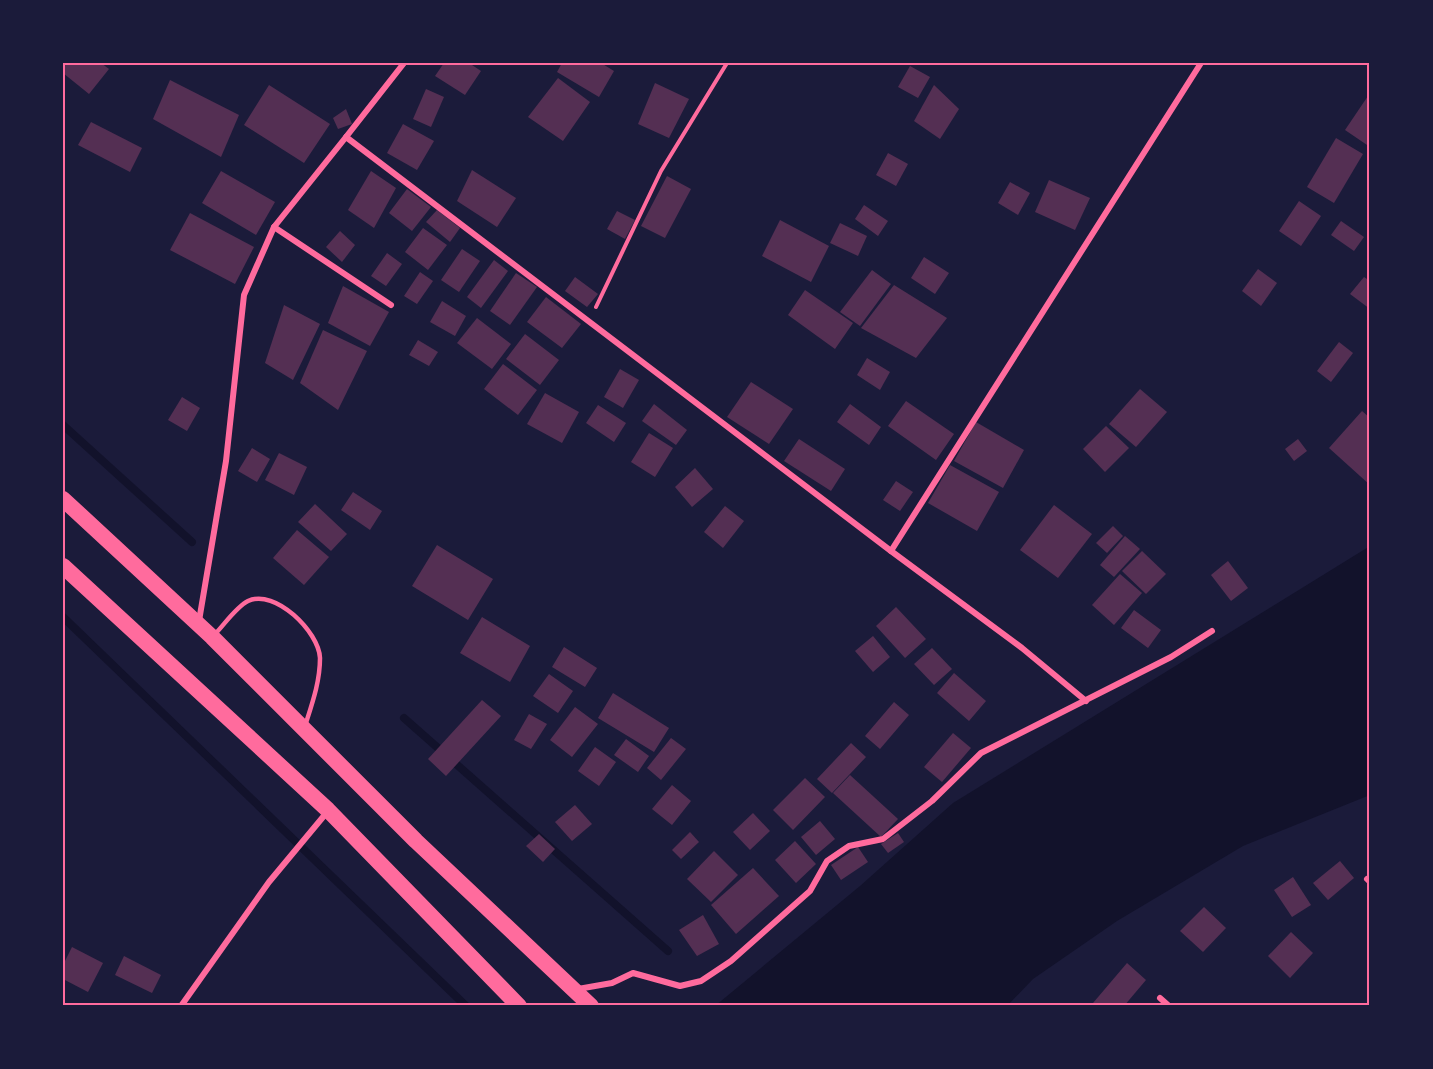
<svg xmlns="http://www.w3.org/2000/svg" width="1433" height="1069" viewBox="0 0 1433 1069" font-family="Commissioner,sans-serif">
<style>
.water{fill:#12122b}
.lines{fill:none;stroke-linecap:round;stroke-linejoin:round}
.stream{stroke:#12122b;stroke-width:8}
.building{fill:#542f53}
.path{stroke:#ff6b9d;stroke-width:4}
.service{stroke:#ff6b9d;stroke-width:4.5}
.minor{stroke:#ff6b9d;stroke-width:6}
.trunk{stroke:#ff6b9d;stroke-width:16}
.neatline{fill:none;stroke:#ff6b9d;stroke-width:2}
</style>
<rect width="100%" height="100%" fill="#1b1b3a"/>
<path class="water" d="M1370,546v249l-127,51 -126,75 -84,58 -26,27h-292l145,-120 93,-83z"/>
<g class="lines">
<g class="stream">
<path d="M63,425l129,117"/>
<path d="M63,617l403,389"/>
<path d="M404,718l264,233"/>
</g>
</g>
<g class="building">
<path d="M63,63h38l8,6 -20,25 -26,-21z"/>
<path d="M444,63h25l12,8 -16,24 -30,-19z"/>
<path d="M562,63h39l13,8 -15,26 -42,-25z"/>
<path d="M910,66l20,11 -12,21 -20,-11z"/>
<path d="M558,78l32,24 -27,39 -35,-24z"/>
<path d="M170,80l69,35 -18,42 -68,-38z"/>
<path d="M655,83l34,16 -20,39 -31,-14z"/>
<path d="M269,85l61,39 -26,39 -60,-38z"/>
<path d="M934,85l25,24 -19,30 -26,-18z"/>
<path d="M426,89l18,8 -13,30 -18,-8z"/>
<path d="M1368,96l2,1v50l-25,-17z"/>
<path d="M346,109l6,15 -14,5 -5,-11z"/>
<path d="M91,122l51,26 -12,24 -52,-27z"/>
<path d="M403,124l31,17 -17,29 -30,-17z"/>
<path d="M1336,138l27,16 -29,49 -27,-16z"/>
<path d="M888,153l20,11 -12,22 -20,-11z"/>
<path d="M472,170l44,28 -19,29 -40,-26z"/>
<path d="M221,171l54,31 -19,33 -54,-32z"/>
<path d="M371,171l25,17 -22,40 -26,-18z"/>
<path d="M667,176l24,13 -26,49 -24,-12z"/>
<path d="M1049,180l41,18 -15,32 -40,-18z"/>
<path d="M1010,182l20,11 -12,22 -20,-12z"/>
<path d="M407,189l24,18 -19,24 -23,-18z"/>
<path d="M1299,201l22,15 -20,30 -22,-15z"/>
<path d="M864,205l24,16 -10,15 -23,-17z"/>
<path d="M437,210l23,18 -10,14 -24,-20z"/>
<path d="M617,211l18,9 -10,19 -18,-10z"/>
<path d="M190,213l64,34 -19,37 -65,-34z"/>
<path d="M780,220l49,26 -18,36 -49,-26z"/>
<path d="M1341,221l23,16 -10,14 -23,-16z"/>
<path d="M840,223l27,13 -9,20 -28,-13z"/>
<path d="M423,228l24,17 -19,25 -23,-18z"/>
<path d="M340,231l15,14 -13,17 -16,-15z"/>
<path d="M462,249l18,12 -21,31 -18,-12z"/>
<path d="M387,253l15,11 -16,22 -15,-10z"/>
<path d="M924,257l25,16 -14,21 -24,-16z"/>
<path d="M494,260l14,11 -27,37 -14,-11z"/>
<path d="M1258,269l19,14 -16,23 -19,-15z"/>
<path d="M872,270l19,14 -31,42 -20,-14z"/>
<path d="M420,272l13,9 -16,23 -13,-8z"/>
<path d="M516,273l21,14 -27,38 -20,-14z"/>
<path d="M575,277l23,17 -11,13 -22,-16z"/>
<path d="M1364,277l6,4v28l-20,-15z"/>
<path d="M894,285l53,33 -31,40 -55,-30z"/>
<path d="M343,286l46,26 -19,34 -42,-23z"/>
<path d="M805,290l48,33 -18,26 -47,-34z"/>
<path d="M546,297l35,27 -19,24 -35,-26z"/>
<path d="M442,301l24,15 -11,20 -25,-14z"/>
<path d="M284,305l36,19 -27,56 -28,-17z"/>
<path d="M477,318l34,26 -19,25 -35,-26z"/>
<path d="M323,330l44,21 -29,59 -38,-27z"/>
<path d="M525,334l34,26 -19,25 -34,-26z"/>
<path d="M418,340l20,12 -9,14 -20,-11z"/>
<path d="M1339,342l14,11 -22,29 -14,-11z"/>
<path d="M867,358l23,14 -10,18 -23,-15z"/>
<path d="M503,364l34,26 -19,25 -34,-26z"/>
<path d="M620,369l19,11 -16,28 -19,-11z"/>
<path d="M751,382l42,27 -24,35 -42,-27z"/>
<path d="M1140,389l27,23 -31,35 -27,-23z"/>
<path d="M545,393l34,19 -17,31 -35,-19z"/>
<path d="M182,397l18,11 -13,23 -19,-11z"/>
<path d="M906,401l48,33 -18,26 -48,-34z"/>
<path d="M654,404l33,26 -11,15 -34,-24z"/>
<path d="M850,404l31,23 -12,18 -32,-23z"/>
<path d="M598,405l28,18 -12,19 -28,-19z"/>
<path d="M1362,411l8,7v67l-41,-37z"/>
<path d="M976,422l48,28 -21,38 -49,-27z"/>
<path d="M1106,426l23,22 -24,24 -22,-23z"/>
<path d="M649,433l24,15 -18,29 -24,-15z"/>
<path d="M799,439l46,30 -14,22 -47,-30z"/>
<path d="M1298,439l9,12 -13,10 -9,-12z"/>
<path d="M252,448l18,11 -13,23 -19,-11z"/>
<path d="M279,453l28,14 -13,28 -29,-15z"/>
<path d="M950,465l49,27 -22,39 -49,-28z"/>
<path d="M695,468l18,21 -21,18 -17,-20z"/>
<path d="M896,481l17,11 -13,19 -17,-11z"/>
<path d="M353,492l29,19 -12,19 -29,-20z"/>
<path d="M315,504l32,30 -16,17 -33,-29z"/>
<path d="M1054,505l38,29 -34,44 -38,-28z"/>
<path d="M725,506l19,15 -21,27 -19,-16z"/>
<path d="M1113,526l10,10 -16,17 -11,-10z"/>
<path d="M297,530l32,27 -25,28 -31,-27z"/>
<path d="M1125,536l15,13 -26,28 -14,-12z"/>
<path d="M437,545l56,34 -25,41 -56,-34z"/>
<path d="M1142,551l24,23 -20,20 -24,-23z"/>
<path d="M1228,561l20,27 -17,13 -20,-26z"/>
<path d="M1120,574l22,19 -28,32 -22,-20z"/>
<path d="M896,607l30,32 -21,19 -29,-32z"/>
<path d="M1134,610l27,20 -13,18 -27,-20z"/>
<path d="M482,617l48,29 -20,36 -50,-29z"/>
<path d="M873,636l17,21 -17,15 -18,-21z"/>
<path d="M564,647l33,21 -12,19 -33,-20z"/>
<path d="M932,648l20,21 -18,16 -20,-21z"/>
<path d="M954,673l32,28 -17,20 -32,-28z"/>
<path d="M549,674l24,17 -15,22 -25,-17z"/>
<path d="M613,693l56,35 -15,24 -56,-34z"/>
<path d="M482,700l19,16 -55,60 -18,-17z"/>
<path d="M894,702l15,13 -29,34 -15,-13z"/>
<path d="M575,707l23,17 -26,33 -22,-17z"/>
<path d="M529,714l18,10 -16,25 -17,-9z"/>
<path d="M953,733l18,15 -29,34 -18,-15z"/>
<path d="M671,738l15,11 -25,31 -14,-12z"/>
<path d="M626,739l23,17 -11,16 -24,-17z"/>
<path d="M851,743l15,14 -34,36 -15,-14z"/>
<path d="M595,747l21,15 -17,24 -21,-15z"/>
<path d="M850,775l48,44 -17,18 -48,-44z"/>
<path d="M805,778l20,19 -32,33 -20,-20z"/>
<path d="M672,785l19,16 -19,24 -20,-16z"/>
<path d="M575,805l17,19 -20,17 -17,-19z"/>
<path d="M753,813l17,18 -20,19 -17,-18z"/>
<path d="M820,821l15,18 -19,16 -15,-18z"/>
<path d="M690,832l9,10 -18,17 -9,-9z"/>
<path d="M898,833l6,9 -16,11 -7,-9z"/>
<path d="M539,834l16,15 -12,13 -17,-16z"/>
<path d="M795,841l21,23 -20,19 -21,-23z"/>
<path d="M858,847l10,15 -27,18 -10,-15z"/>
<path d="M714,851l24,24 -27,27 -24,-23z"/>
<path d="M1340,861l14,17 -26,22 -15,-17z"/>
<path d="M753,868l26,28 -43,38 -25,-29z"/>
<path d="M1293,877l18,28 -19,12 -18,-27z"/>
<path d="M1204,907l22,21 -23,24 -23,-21z"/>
<path d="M703,915l16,29 -22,12 -18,-26z"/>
<path d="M1291,932l22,21 -23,25 -22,-22z"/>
<path d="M72,947l31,16 -15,29 -25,-13v-14z"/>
<path d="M124,956l37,19 -9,18 -37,-18z"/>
<path d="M1127,963l19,17 -22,26h-28l-3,-3z"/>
</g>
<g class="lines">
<path class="path" d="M596,307l65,-136 66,-108"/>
<path class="service" d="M215,634c9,-9 21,-27 33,-33 27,-13 71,31 72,57 0,24 -8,46 -15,68"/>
<g class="minor">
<path d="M346,137l58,-74"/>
<path d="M274,227l117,78"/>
<path d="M891,551l131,97 64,53"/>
<path d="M199,621l27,-160 18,-166 30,-68 72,-90 545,414 310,-488"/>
<path d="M1367,879l3,3"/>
<path d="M578,989l34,-6 21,-10 47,13 21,-5 30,-20 79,-70 17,-30 22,-15 34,-7 49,-38 49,-48 190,-96 41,-26"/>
<path d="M1160,998l9,8"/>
<path d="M181,1006l88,-124 59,-71"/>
</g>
<g class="trunk">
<path d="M63,499l149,138 204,204 175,165"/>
<path d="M63,566l265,244 191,196"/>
</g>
</g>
<rect width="1433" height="1069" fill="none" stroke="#1b1b3a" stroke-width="129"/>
<rect x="64" y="64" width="1304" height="940" class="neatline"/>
</svg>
